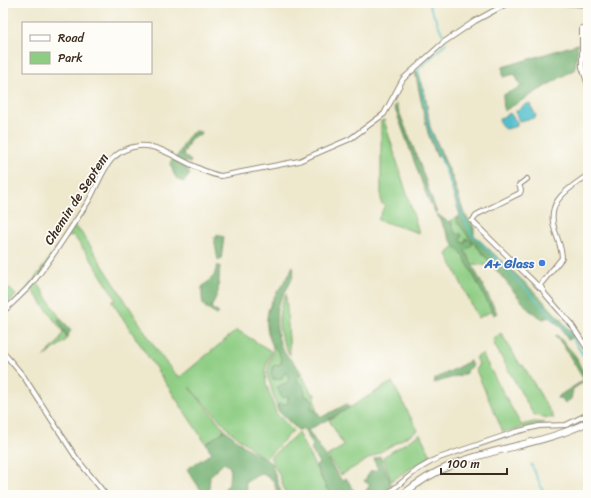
<svg xmlns="http://www.w3.org/2000/svg" width="591" height="498" viewBox="0 0 591 498" font-family="Sriracha,sans-serif">
<style>
.green{fill:#8fcd84;stroke:#657c51}
.forest{fill:#73b072;stroke:#576d48}
.water{fill:#53c0cc;stroke:#477575}
.lines{fill:none;stroke-linecap:round;stroke-linejoin:round}
.stream{stroke:#53c0cc;stroke-width:1.5}
.street-casing{stroke:#948976;stroke-width:6}
.secondary-casing{stroke:#948976;stroke-width:8}
.street{stroke:#fff;stroke-width:4}
.secondary{stroke:#fff;stroke-width:6}
.shop-dot{fill:#3f7fe0;stroke:#fdfcf7;stroke-width:1.5}
.labels{text-anchor:middle;dominant-baseline:central;stroke-width:3.5;stroke-linejoin:round;paint-order:stroke}
.street-label{font-size:13px;fill:#3b2a1e;stroke:#fdfcf7}
.shop-label{font-size:13px;font-weight:bold;fill:#366cbe;stroke:#fdfcf7;text-anchor:end}
</style>
<rect width="100%" height="100%" fill="#fdfcf7"/>
<filter id="ink" filterUnits="userSpaceOnUse"><feTurbulence type="fractalNoise" baseFrequency=".025" numOctaves="2"/><feDisplacementMap in="SourceGraphic" scale="8" xChannelSelector="R" yChannelSelector="G"/><feConvolveMatrix kernelMatrix="1 2 1 2 8 2 1 2 1" color-interpolation-filters="sRGB"/></filter>
<filter id="wash" filterUnits="userSpaceOnUse"><feTurbulence type="fractalNoise" baseFrequency=".012" numOctaves="4" result="noise"/><feDisplacementMap in="SourceGraphic" scale="16" xChannelSelector="R" yChannelSelector="G"/><feGaussianBlur stdDeviation="0.9" result="paint"/><feColorMatrix in="noise" values="0 0 0 0 0 0 0 0 0 0 0 0 0 0 0 0 0 1.4 0 .05"/><feComposite in="paint" operator="in"/></filter>
<g filter="url(#wash)">
<rect width="100%" height="100%" fill="#eee8cd"/>
<g class="green">
<path d="M384,120l35,113 -41,-13 7,-15 -4,-2v-82z"/>
<path d="M457,217v5l36,44 -21,-2 -7,-13 8,-7 -7,-6 -2,6c-8,-6 -11,-15 -13,-24z"/>
<path d="M74,226l6,5 9,13 71,111 16,20 4,2 57,-47 34,21 -6,20 1,12 10,30 17,18 -28,28 -34,-27 -42,-45 36,43 -19,14 -94,-142 4,-3 -26,-41 -17,-23 -7,3 -29,44 23,36 -2,2 9,17 -2,4 -22,16 16,-16 4,-9 -31,-42 -14,10 -15,16 20,-22z"/>
<path d="M455,245l8,10 29,56 -14,7 -31,-64z"/>
<path d="M3,282l13,13 -13,14z"/>
<path d="M286,294l4,61c-13,-21 -15,-39 -4,-61z"/>
<path d="M501,333l20,33 2,-1 31,53 -13,-1 -8,-3 -39,-70 -1,-4z"/>
<path d="M272,343l6,8 4,9 -9,19 5,1 4,-2 2,-5h3l2,7c-3,7 0,16 -2,25l-9,4v2l-11,-37 6,-24z"/>
<path d="M482,354l39,71 13,-3 11,1 -42,9 -27,-62 3,-7 -4,-5z"/>
<path d="M301,373l11,21h3l1,16 2,3 -7,-7 1,-7 -7,-3v-5l-7,-9 -1,-4z"/>
<path d="M392,382c9,16 16,32 26,48l-77,45 -14,-19 17,-10 -15,-26z"/>
<path d="M298,433l32,62h-44l-6,-18 -10,-20z"/>
<path d="M420,434l11,22 -40,25 -8,-24z"/>
</g>
<g class="forest">
<path d="M578,44l-3,25 -71,42 -1,-16 18,-8 -6,-13 -12,3v-10z"/>
<path d="M415,71l4,2 6,21 5,33 23,52 11,35 10,12v9c34,33 71,63 100,101l-6,4 -7,-13 -12,-10 -6,2 -14,-9 -72,-88v-5l3,-2 -19,-59 -4,1 -9,-24z"/>
<path d="M396,104l23,58 18,52 11,8 3,-2 1,7 5,8 3,-2 2,2 -2,5 4,4 3,-6 6,5 -8,8 32,62 -3,2 -31,-60 -10,-11 -25,-45 -34,-93z"/>
<path d="M196,131l5,1v3l-10,3 -8,17 8,6 -1,2 -5,-1 -1,3 6,9 -6,8c-11,-2 -11,-12 -14,-20l8,-7 11,-20z"/>
<path d="M216,235l8,2 -3,23h-3l-4,-22h3z"/>
<path d="M217,266h3l-2,26 -7,16 8,5 -2,2c-16,-9 -15,-10 -15,-28l12,-11z"/>
<path d="M293,266c4,14 -13,29 -16,43 -2,11 0,26 4,37 3,10 15,16 20,27l-4,5 1,4 5,3 2,11 9,5 -3,6 11,10 25,-13 2,4 -41,22 34,51 4,-3 9,14h10l5,-7 -6,-4 7,-10 7,-1 -4,-11 6,-3 12,30 -12,9h-50l-14,-29 3,-3 -8,-14 2,-4 -9,-16 -6,1 -20,-19v-7h9l2,-8 -7,2 -5,-11 11,-5 1,-2 -1,-7h-4l-2,5 -9,1 -2,-5 2,-8 8,-2c2,-10 -6,-14 -10,-22 -3,-7 -5,-16 -4,-24 1,-20 19,-34 26,-52z"/>
<path d="M60,318l11,12 -4,7 -9,-17z"/>
<path d="M557,335l18,20 6,13 7,9v5l-3,-1 -12,8 -2,10 -6,4 -4,-6 -3,2 -1,-2 27,-17 -21,-35 -8,-9z"/>
<path d="M470,361l2,6 -6,3 1,3 -33,10 1,-4z"/>
<path d="M225,430l19,16 27,17 11,32h-7l2,-1 -3,-13 -13,-8 -16,10 3,12h-29l10,-11 1,-17 -6,-4 -14,13 -1,14 -5,5 -17,-26 25,-16 -6,-9z"/>
</g>
<g class="water">
<path d="M526,104h4l6,12 -2,2 -15,3 -4,-9z"/>
<path d="M510,113l7,9v4l-11,3 -4,-2 -3,-8z"/>
</g>
<g class="lines">
<g class="stream">
<path d="M428,3l17,36"/>
<path d="M446,43l-28,27 11,58 32,84 10,21 99,101 18,29"/>
<path d="M531,464l14,31"/>
</g>
</g>
</g>
<g filter="url(#ink)">
<g class="lines">
<g class="street-casing">
<g id="street">
<path d="M564,3l24,2"/>
<path d="M582,28v10"/>
<path d="M588,38h-6v29l6,18"/>
<path d="M588,175c-21,15 -43,26 -33,56 3,9 7,18 7,27l-22,27 5,9 26,30 17,26"/>
<path d="M527,179l-8,6 2,5 -1,3 -42,21 -6,7 68,67"/>
<path d="M3,312c10,-10 21,-19 30,-30 19,-23 38,-55 55,-80 8,-13 14,-32 24,-43 7,-7 17,-12 27,-13 24,-3 55,26 82,30l78,-15 51,-22 34,-25 19,-35 41,-37 31,-21 33,-18"/>
<path d="M3,352l21,25 53,82 29,36"/>
<path d="M386,495l31,-25 19,-11 79,-27 24,-6 27,-1 22,-11"/>
</g>
</g>
<g class="secondary-casing">
<path id="secondary" d="M402,495c15,-12 32,-23 50,-30 44,-18 93,-21 136,-43"/>
</g>
<use href="#street" class="street"/>
<use href="#secondary" class="secondary"/>
</g>
</g>
<circle class="shop-dot" cx="542" cy="263" r="4"/>
<g class="labels">
<g class="street-label">
<text transform="translate(76 199) rotate(-57)">Chemin de Septem</text>
</g>
<g class="shop-label">
<text x="534" y="263">A+ Glass</text>
</g>
</g>
<rect width="591" height="498" fill="none" stroke="#fdfcf7" stroke-width="16"/>
<rect x="22" y="22" width="130" height="52" fill="#fdfcf7" stroke="#afa8a0"/>
<rect x="30" y="35" width="20" height="6" fill="#ffffff" stroke="#afa8a0"/>
<text x="58" y="42" font-size="12" fill="#3b2a1e">Road</text>
<rect x="30" y="52" width="20" height="12" fill="#8fcd84" stroke="#afa8a0"/>
<text x="58" y="62" font-size="12" fill="#3b2a1e">Park</text>
<path d="M441 468v6h66v-6" fill="none" stroke="#3b2a1e" stroke-width="2"/>
<text x="447" y="468" font-size="12" fill="#3b2a1e" stroke="#fdfcf7" stroke-width="3" paint-order="stroke">100 m</text>
</svg>
